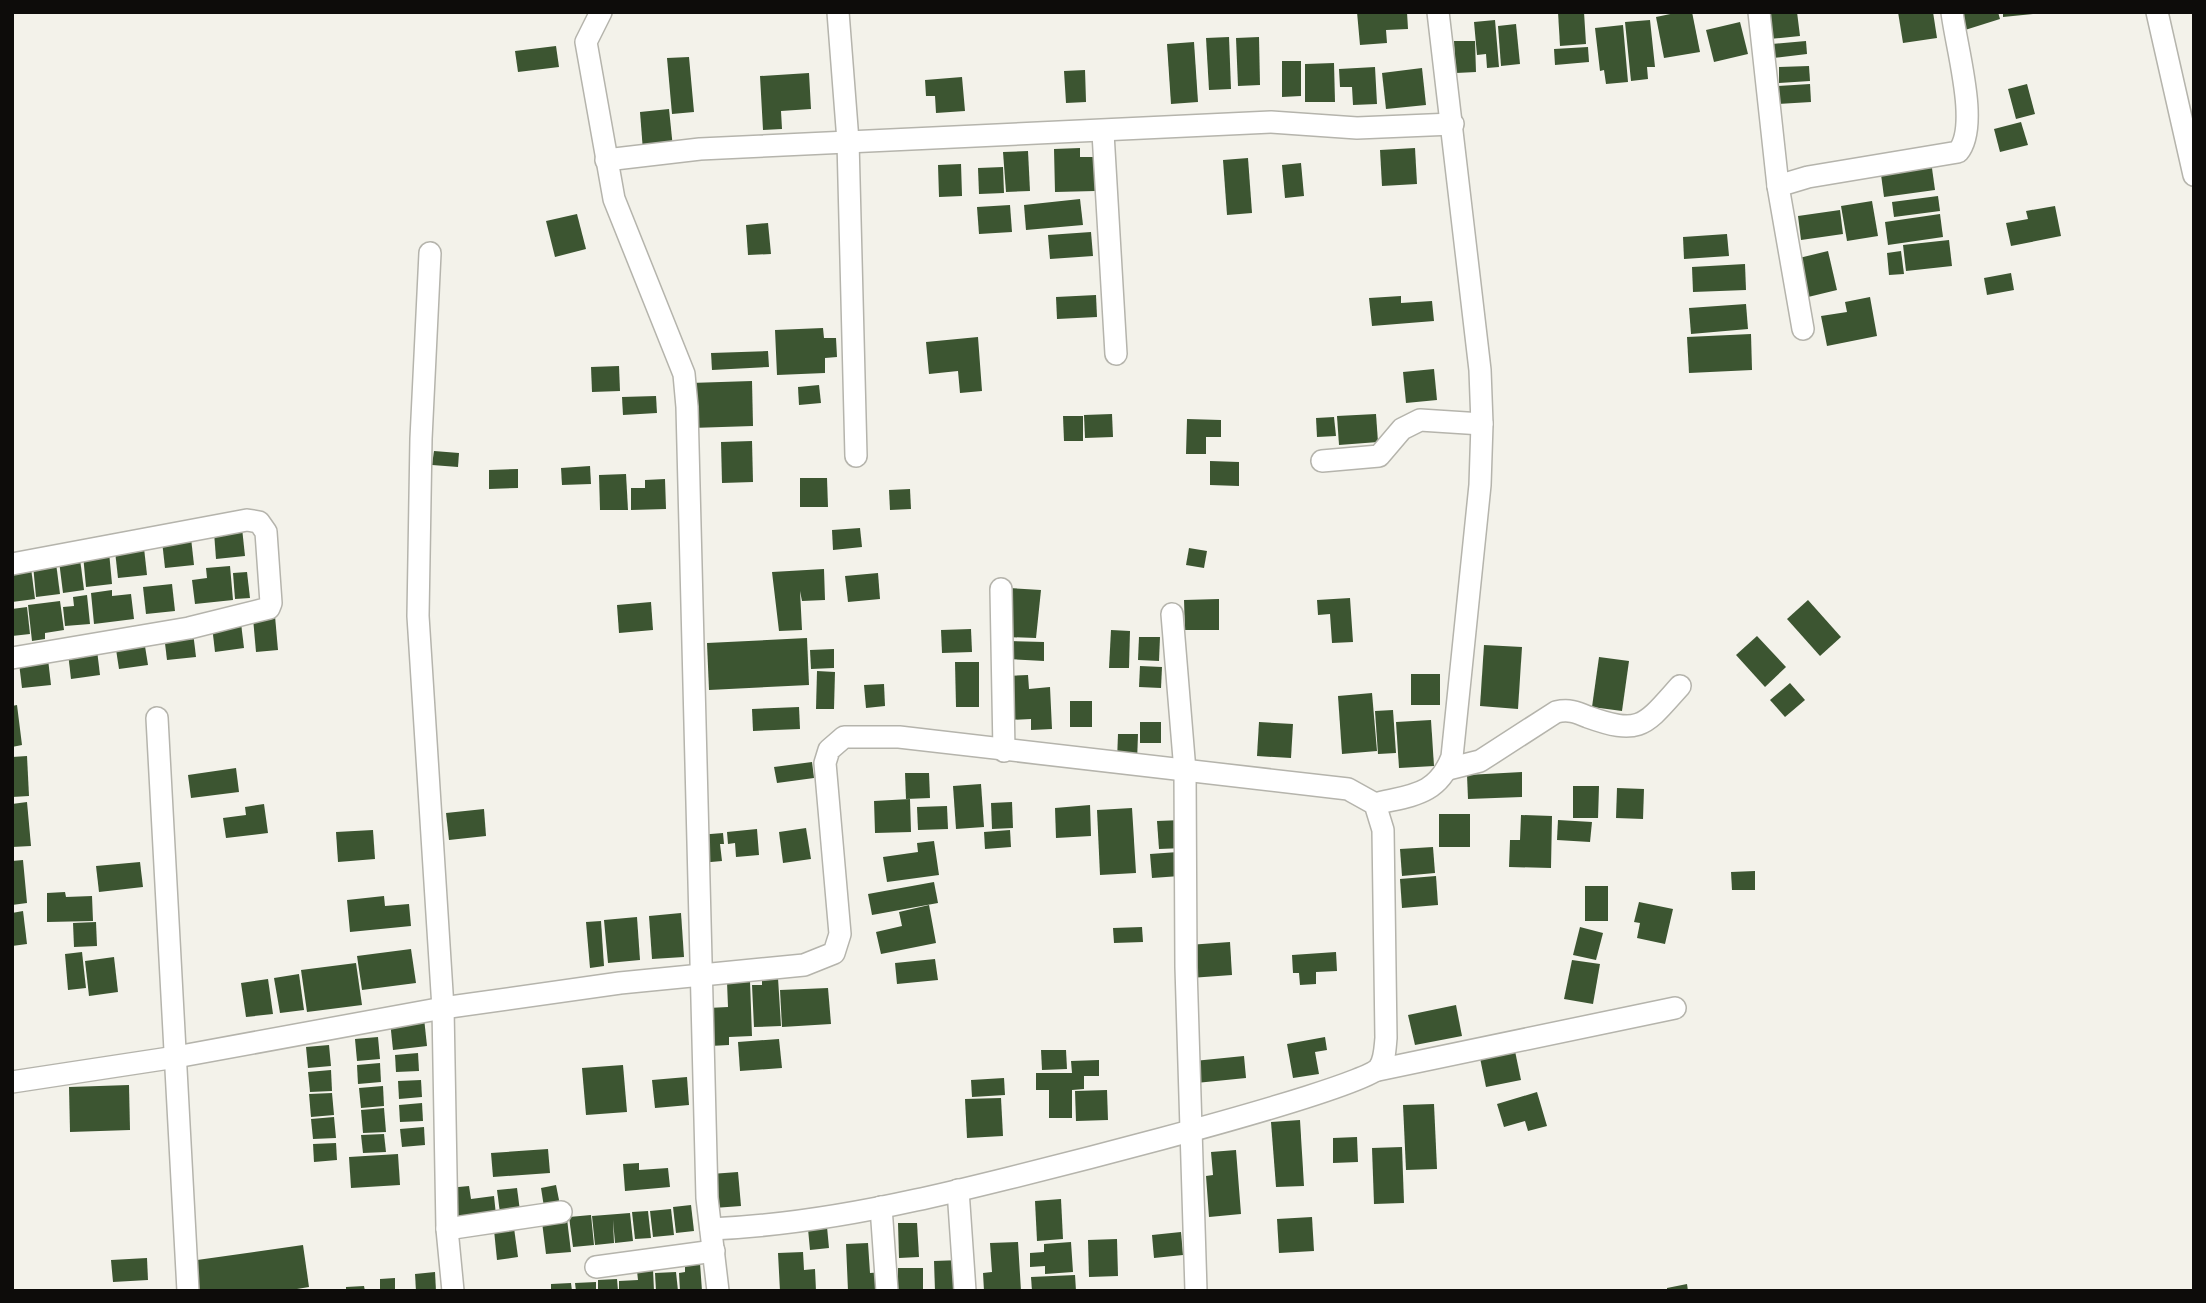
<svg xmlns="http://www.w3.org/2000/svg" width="2206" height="1303" viewBox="0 0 2206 1303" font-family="Helvetica,sans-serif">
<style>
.building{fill:#3c5531}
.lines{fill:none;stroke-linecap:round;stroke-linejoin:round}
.street-casing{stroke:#b5b4ac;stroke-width:24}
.street{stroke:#fff;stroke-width:21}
</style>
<rect width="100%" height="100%" fill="#f3f2ea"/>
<g class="building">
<path d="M1357,12h50l1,17 -22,1 1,13 -27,2z"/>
<path d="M1558,12h26l2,32 -26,2z"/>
<path d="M1680,12h12l8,40 -36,6 -8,-41z"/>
<path d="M1766,12h31l3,24 -31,3z"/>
<path d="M1898,12h35l4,26 -34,5z"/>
<path d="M1960,12h38l2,7 -35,11z"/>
<path d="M2003,12h30v2l-30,3z"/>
<path d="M1495,20l4,47 -12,1 -1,-14 -9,1 -3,-33z"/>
<path d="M1650,20l5,47h-8l1,12 -17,2 -6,-59z"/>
<path d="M1740,22l8,32 -34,8 -8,-32z"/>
<path d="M1516,24l4,40 -19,2 -3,-40z"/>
<path d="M1623,25l5,57 -22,2 -2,-14 -4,1 -5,-43z"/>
<path d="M1229,37l2,52 -22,1 -3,-52z"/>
<path d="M1259,37l1,48 -22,1 -2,-48z"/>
<path d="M1454,41h21l1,31 -20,1z"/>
<path d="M1806,41l1,13 -34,4 -1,-14z"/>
<path d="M1194,42l4,60 -27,2 -4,-60z"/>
<path d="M556,46l3,21 -41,5 -3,-21z"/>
<path d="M1588,47l1,15 -34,3 -1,-16z"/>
<path d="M689,57l5,55 -22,2 -5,-56z"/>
<path d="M1282,61h19v35l-19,1z"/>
<path d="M1334,63l1,39h-30v-38z"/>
<path d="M1809,66l1,15 -31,2v-16z"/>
<path d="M1375,67l2,37 -24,1 -1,-18h-12l-1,-18z"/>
<path d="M1422,68l4,37 -40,4 -4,-36z"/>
<path d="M1085,70l1,32 -20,1 -2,-32z"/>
<path d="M809,73l2,36 -30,2 1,18 -19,1 -3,-54z"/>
<path d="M962,77l3,34 -29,2 -1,-17h-9l-1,-16z"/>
<path d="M1810,84l1,18 -33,2 -1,-18z"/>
<path d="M2027,84l8,30 -19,5 -8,-30z"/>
<path d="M669,109l4,39 -30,3 -3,-39z"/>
<path d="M2021,122l7,23 -28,7 -6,-23z"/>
<path d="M1080,148v9h14l1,34 -40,1 -1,-43z"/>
<path d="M1415,148l2,36 -35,2 -2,-36z"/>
<path d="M1028,151l2,40 -24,1 -3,-40z"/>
<path d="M1248,158l4,55 -25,2 -4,-55z"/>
<path d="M1931,161l4,29 -51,7 -4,-30z"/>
<path d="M1301,163l3,33 -19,2 -3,-33z"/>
<path d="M961,164l1,32 -23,1 -1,-32z"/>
<path d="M1003,167l1,26 -25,1 -1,-26z"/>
<path d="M1938,196l2,15 -46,6 -2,-15z"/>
<path d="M1080,199l3,26 -57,5 -2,-25z"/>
<path d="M1872,201l6,35 -31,5 -6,-35z"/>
<path d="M1010,205l2,27 -33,2 -2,-27z"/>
<path d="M2055,206l6,30 -50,10 -5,-23 22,-4 -2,-8z"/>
<path d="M1840,210l3,24 -42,6 -3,-24z"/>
<path d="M577,214l9,35 -31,8 -9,-36z"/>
<path d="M1940,214l3,23 -55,8 -3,-23z"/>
<path d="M768,223l3,31 -23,1 -2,-30z"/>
<path d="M1091,232l2,24 -43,3 -2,-24z"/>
<path d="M1727,234l2,22 -45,3 -1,-22z"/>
<path d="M1949,240l3,26 -46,5 -3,-26z"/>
<path d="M1828,251l9,39 -33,8 -9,-39z"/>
<path d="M1901,251l3,23 -15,1 -2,-22z"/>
<path d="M1745,264l1,26 -53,2 -1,-25z"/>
<path d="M2011,273l3,17 -27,5 -3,-17z"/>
<path d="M1096,295l1,22 -40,2 -1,-22z"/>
<path d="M1401,296v7l31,-2 2,20 -62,5 -3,-28z"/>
<path d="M1870,297l7,39 -50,10 -6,-30 26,-4 -2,-10z"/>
<path d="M1746,304l2,25 -57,5 -2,-26z"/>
<path d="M823,328l1,10h12l1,19 -12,1v15l-48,2 -2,-45z"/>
<path d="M1751,334l1,36 -63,3 -2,-36z"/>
<path d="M978,337l4,54 -22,2 -2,-22 -29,3 -3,-32z"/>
<path d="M768,351l1,16 -57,3 -1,-17z"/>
<path d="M619,366l1,25 -28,1 -1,-25z"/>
<path d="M1434,369l3,31 -31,3 -3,-31z"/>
<path d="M752,381l1,45 -62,2 -1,-45z"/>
<path d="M819,385l2,18 -22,2 -1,-18z"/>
<path d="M656,396l1,17 -34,2 -1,-18z"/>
<path d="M1112,414l1,23 -28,1 -1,-23z"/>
<path d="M1376,414l2,28 -39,3 -2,-29z"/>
<path d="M1063,416h20v25h-19z"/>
<path d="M1334,417l2,19 -19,1 -1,-19z"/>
<path d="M1187,419l34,1v17h-15v17h-20z"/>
<path d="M752,441l1,41 -31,1 -1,-41z"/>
<path d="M434,451l25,2 -1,14 -26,-2z"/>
<path d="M1210,461l29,1v24l-29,-1z"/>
<path d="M590,466l1,18 -29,1 -1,-17z"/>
<path d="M518,469v19l-29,1v-19z"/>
<path d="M626,474l2,36h-28l-1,-35z"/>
<path d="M800,478h27l1,29h-28z"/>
<path d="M665,479l1,30 -35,1v-22h14v-8z"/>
<path d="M910,489l1,20 -21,1 -1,-20z"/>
<path d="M242,528l3,28 -29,3 -2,-27z"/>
<path d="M860,528l2,19 -29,3 -1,-20z"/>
<path d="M191,538l3,27 -29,3 -3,-27z"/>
<path d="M144,548l3,27 -29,3 -3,-27z"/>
<path d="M1189,548l18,3 -3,17 -18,-3z"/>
<path d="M109,552l3,32 -26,3 -3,-32z"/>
<path d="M80,559l4,31 -21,3 -4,-32z"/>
<path d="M56,563l4,31 -24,3 -3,-32z"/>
<path d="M230,566l3,34 -38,4 -3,-24 15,-2 -1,-10z"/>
<path d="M31,568l4,31 -23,3v-32z"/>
<path d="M824,569l1,31 -23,1 -2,-10 2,39 -23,1 -7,-59z"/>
<path d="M247,572l3,26 -15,1 -2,-26z"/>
<path d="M878,573l2,26 -32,3 -3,-26z"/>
<path d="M172,584l3,27 -29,3 -3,-27z"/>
<path d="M1009,588l32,2 -5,48 -30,-1z"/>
<path d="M112,590v6l19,-2 3,25 -40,5 -3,-31z"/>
<path d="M87,595l3,29 -25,2 -2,-19 11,-1 -1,-9z"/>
<path d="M1350,598l3,44 -21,1 -2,-29 -12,1 -1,-15z"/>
<path d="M1219,599v31h-34l-1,-30z"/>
<path d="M1808,600l33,37 -21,19 -33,-37z"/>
<path d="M60,601l4,29 -19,3v6l-13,2 -4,-36z"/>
<path d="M651,602l2,28 -34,3 -2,-28z"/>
<path d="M27,607l3,27 -18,2v-27z"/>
<path d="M275,616l3,34 -22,2 -3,-34z"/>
<path d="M241,623l3,25 -29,4 -3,-26z"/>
<path d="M971,629l1,23 -30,1 -1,-23z"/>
<path d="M1111,630l19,1 -1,37h-20z"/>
<path d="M193,632l3,25 -29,3 -3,-25z"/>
<path d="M1757,636l29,31 -21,20 -29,-32z"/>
<path d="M1139,637h21l-1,24 -21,-1z"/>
<path d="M807,638l2,47 -100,5 -2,-47z"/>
<path d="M144,640l4,25 -29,4 -4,-26z"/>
<path d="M1007,641l37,1v19l-37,-2z"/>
<path d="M1484,645l38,2 -4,62 -38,-3z"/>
<path d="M834,649v19l-23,1 -1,-19z"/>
<path d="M97,650l3,25 -29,4 -3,-26z"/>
<path d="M1599,657l30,4 -7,50 -30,-4z"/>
<path d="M48,659l3,26 -29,3 -3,-25z"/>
<path d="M955,662h24v45h-23z"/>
<path d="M1140,666l22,1 -1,21 -22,-1z"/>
<path d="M817,671l18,1 -1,37h-18z"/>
<rect x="1411" y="674" width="29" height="31"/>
<path d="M1028,675l1,14 21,-2 2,42 -21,1v-11l-23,1 -2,-44z"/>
<path d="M1790,683l15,17 -20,17 -15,-17z"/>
<path d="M884,684l1,22 -19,2 -2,-23z"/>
<path d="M1372,693l5,58 -35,3 -4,-58z"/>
<rect x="1070" y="701" width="22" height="26"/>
<path d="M17,705l5,40 -10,2v-41z"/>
<path d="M799,707l1,22 -47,2 -1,-22z"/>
<path d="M1393,710l3,43 -18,1 -3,-43z"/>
<path d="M1431,720l3,46 -35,2 -3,-46z"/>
<rect x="1140" y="722" width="21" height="21"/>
<path d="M1259,722l34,2 -2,34 -34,-2z"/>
<path d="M1118,734h20l-1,28 -20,-1z"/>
<path d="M27,756l2,40 -17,1v-40z"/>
<path d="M812,762l2,16 -37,5 -3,-16z"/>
<path d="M236,768l3,24 -48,6 -3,-23z"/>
<path d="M1522,772v25l-54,2 -1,-24z"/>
<path d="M905,773h24l1,25 -24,1z"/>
<path d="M981,784l3,43 -28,2 -3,-43z"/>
<path d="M1573,786h26l-1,32h-25z"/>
<path d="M1617,788l27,1 -1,30 -27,-1z"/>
<path d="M910,799l1,33 -36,1 -1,-32z"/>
<path d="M27,802l4,44 -19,1v-43z"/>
<path d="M1012,802l1,26 -21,1 -1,-26z"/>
<path d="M264,804l4,29 -42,5 -3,-20 23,-3 -1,-8z"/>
<path d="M1090,805l1,31 -35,2 -1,-30z"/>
<path d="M947,806l1,23 -30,1 -1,-23z"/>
<path d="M1132,808l4,65 -36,2 -3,-65z"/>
<path d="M484,809l2,27 -37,4 -3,-27z"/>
<rect x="1439" y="814" width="31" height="33"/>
<path d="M1521,815l31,1 -1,52 -42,-1 1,-27h10z"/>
<path d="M1182,820l2,28 -25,1 -2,-28z"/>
<path d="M1558,820l34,2 -2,20 -33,-2z"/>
<path d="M806,828l5,31 -28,4 -4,-31z"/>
<path d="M757,829l2,26 -23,2 -1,-14 -7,1 -1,-12z"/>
<path d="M373,830l2,29 -37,3 -2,-30z"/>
<path d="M1010,830l1,17 -26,2 -1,-17z"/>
<path d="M723,833l1,11h-4l2,17 -22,2 -2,-28z"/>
<path d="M934,841l5,34 -52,7 -4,-25 35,-5 -1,-9z"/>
<path d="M1433,847l2,26 -33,3 -2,-27z"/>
<path d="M1178,852l2,24 -28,2 -2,-24z"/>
<path d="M23,860l4,43 -15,2v-44z"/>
<path d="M140,862l3,25 -44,5 -3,-26z"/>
<path d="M1755,871v19h-23l-1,-18z"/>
<path d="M1436,876l2,29 -36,3 -2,-29z"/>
<path d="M934,882l4,21 -66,12 -4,-21z"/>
<rect x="1585" y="886" width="23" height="35"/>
<path d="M65,892l1,5 26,-1 1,25 -46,1v-29z"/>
<path d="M384,896l1,10 24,-2 2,22 -61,6 -3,-32z"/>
<path d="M1639,902l34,7 -8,35 -28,-6 3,-15 -6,-1z"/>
<path d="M929,905l7,38 -55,11 -5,-22 26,-6 -3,-14z"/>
<path d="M23,911l4,33 -15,2v-33z"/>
<path d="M681,913l3,44 -32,2 -3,-43z"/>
<path d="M637,917l3,43 -32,3 -4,-43z"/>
<path d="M601,921l3,45 -14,2 -4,-46z"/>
<path d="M96,922l1,24 -23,1 -1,-24z"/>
<path d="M1142,927l1,15 -29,1 -1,-15z"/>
<path d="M1580,927l23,6 -7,27 -23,-5z"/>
<path d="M1230,942l2,33 -42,3 -2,-33z"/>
<path d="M411,949l5,34 -54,7 -5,-34z"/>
<path d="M82,952l4,36 -18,2 -3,-36z"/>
<path d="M1336,952l1,19 -21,1v12l-16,1 -1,-12h-6l-1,-18z"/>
<path d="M114,957l4,35 -29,4 -4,-35z"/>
<path d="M935,959l3,21 -41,4 -2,-21z"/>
<path d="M1572,960l28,4 -7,40 -29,-5z"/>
<path d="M356,963l6,42 -55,7 -6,-42z"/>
<path d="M299,974l5,36 -24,3 -6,-35z"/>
<path d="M762,978h16l3,48 -27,1 -2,-42h10z"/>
<path d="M268,979l5,35 -27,3 -5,-34z"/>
<path d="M750,981l2,55 -23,1v8l-19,1 -2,-38 20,-1 -1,-25z"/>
<path d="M828,988l3,36 -49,3 -2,-37z"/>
<path d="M1456,1005l6,31 -47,9 -7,-30z"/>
<path d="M424,1018l3,28 -34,4 -3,-29z"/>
<path d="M378,1037l2,22 -23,2 -2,-22z"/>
<path d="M1325,1037l2,13 -12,2 4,22 -26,4 -6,-34z"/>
<path d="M779,1039l3,29 -42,3 -2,-29z"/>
<path d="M329,1045l2,21 -23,2 -2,-21z"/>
<path d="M1041,1050h25l1,19 -25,1z"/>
<path d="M1515,1051l6,29 -35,7 -6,-29z"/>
<path d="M418,1053l1,18 -23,1 -1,-17z"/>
<path d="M1244,1056l2,22 -50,5 -2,-22z"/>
<path d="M1099,1060v16h-15v13l-12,1v28h-23v-28h-13v-17h36l-1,-12z"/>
<path d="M380,1063l1,19 -23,2 -1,-19z"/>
<path d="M623,1065l4,47 -41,3 -4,-47z"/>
<path d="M331,1070l1,21 -22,1 -2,-20z"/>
<path d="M687,1077l2,28 -34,3 -3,-28z"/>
<path d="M1004,1078l1,17 -33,2 -1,-17z"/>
<path d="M421,1080l1,17 -23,2 -1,-18z"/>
<path d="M129,1085l1,45 -60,2 -1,-45z"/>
<path d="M383,1086l1,20 -23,2 -2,-20z"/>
<path d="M1107,1090l1,30 -32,1 -1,-30z"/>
<path d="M1537,1092l10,34 -19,5 -3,-10 -21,6 -7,-23z"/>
<path d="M332,1093l2,22 -23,2 -2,-23z"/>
<path d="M1001,1098l2,38 -36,2 -2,-39z"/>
<path d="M422,1103l1,18 -23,1 -1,-17z"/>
<path d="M1434,1104l3,65 -31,1 -3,-65z"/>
<path d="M384,1108l2,24 -23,1 -2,-23z"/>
<path d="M334,1117l2,21 -23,1 -2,-20z"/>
<path d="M1300,1120l4,66 -28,1 -5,-65z"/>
<path d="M424,1127l1,18 -23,2 -2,-18z"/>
<path d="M384,1134l2,18 -23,1 -2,-18z"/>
<path d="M1357,1137l1,25 -25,1v-25z"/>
<path d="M336,1143l1,17 -23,2 -1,-18z"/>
<path d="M1402,1147l2,56 -30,1 -2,-56z"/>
<path d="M548,1149l2,24 -57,4 -2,-24z"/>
<path d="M1236,1150l5,64 -32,3 -3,-41 7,-1 -2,-23z"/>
<path d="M398,1154l2,31 -49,3 -2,-31z"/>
<path d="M639,1163v7l29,-2 2,19 -45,4 -2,-27z"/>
<path d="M738,1172l3,34 -27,2 -3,-34z"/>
<path d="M556,1185l4,20 -16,2 -3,-19z"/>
<path d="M469,1186l2,13 23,-3 2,19 -44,5 -4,-32z"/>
<path d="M517,1188l3,23 -20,2 -3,-23z"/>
<path d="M1061,1199l2,40 -26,2 -2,-40z"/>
<path d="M691,1205l3,26 -18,2 -3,-26z"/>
<path d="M671,1209l3,26 -21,2 -3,-26z"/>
<path d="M648,1211l3,27 -16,1 -3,-27z"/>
<path d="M630,1213l3,28 -18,2 -2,-23 1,23 -19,2 -3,-29z"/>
<path d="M591,1215l3,30 -21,2 -4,-30z"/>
<path d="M1312,1217l2,34 -35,2 -2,-34z"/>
<path d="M567,1219l4,33 -25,2 -4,-32z"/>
<path d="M898,1223h19l2,34 -20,1z"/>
<path d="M827,1227l2,21 -19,2 -2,-21z"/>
<path d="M514,1228l4,29 -21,3 -3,-30z"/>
<path d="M1181,1232l2,23 -29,3 -2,-23z"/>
<path d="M1117,1239l1,37 -29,1 -1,-37z"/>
<path d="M1018,1242l3,49h-37l-1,-18 9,-1 -2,-29z"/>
<path d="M1071,1242l2,30 -28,2v-8l-15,1v-14l14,-1v-8z"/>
<path d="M868,1243l2,30 13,-1 1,19h-36l-2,-47z"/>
<path d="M303,1245l6,42 -24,4h-91l-4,-30z"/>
<path d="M803,1252l1,18 11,-1 1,22h-36l-2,-38z"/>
<path d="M147,1258l1,22 -35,2 -2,-22z"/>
<path d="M961,1260l1,31h-27l-1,-30z"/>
<path d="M700,1263l2,28h-22l-1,-18 6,-1v-8z"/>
<rect x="898" y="1268" width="25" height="23"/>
<path d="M653,1269l1,22h-35v-10l19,-1 -1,-9z"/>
<path d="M435,1272l1,19h-20l-1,-17z"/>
<path d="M676,1272l2,19h-22l-1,-18z"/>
<path d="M1075,1275l1,16h-44l-1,-14z"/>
<path d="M395,1278v13h-15v-12z"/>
<path d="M617,1279l1,12h-20v-11z"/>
<path d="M596,1282v9h-20l-1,-8z"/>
<path d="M571,1283l1,8h-21v-7z"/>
<path d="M1687,1284l1,7h-21v-3z"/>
<path d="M364,1286l1,5h-19v-4z"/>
</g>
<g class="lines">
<g class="street-casing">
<g id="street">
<path d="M601,12l-15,30 28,157 70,175 3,33 20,791 11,93"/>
<path d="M838,12l10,129 8,315"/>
<path d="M1759,12l19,174"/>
<path d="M2157,12l37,163"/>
<path d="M1103,133l13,221"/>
<path d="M606,160l94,-11 571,-27 86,6 96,-4"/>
<path d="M430,253l-9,186 -3,177 25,392 4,221 6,62"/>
<path d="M1803,329l-25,-143 30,-9 150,-25c22,-26 -2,-105 -6,-140"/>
<path d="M1322,461l57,-5 23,-27 18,-9 62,4"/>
<path d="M12,564l235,-44 12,2 7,10 5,71 -2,5 -80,20 -177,30"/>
<path d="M1001,589l3,162"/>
<path d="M1172,614l13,157 1,196 10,324"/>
<path d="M157,718l31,573"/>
<path d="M1448,769l32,-8 76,-49c13,-3 20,0 32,5 53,19 57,8 92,-31"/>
<path d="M1375,804c36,-9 62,-8 77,-47l28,-272 2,-61 -2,-54 -42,-358"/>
<path d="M1378,1070l297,-62"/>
<path d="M12,1082l164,-25 267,-49 177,-25 184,-18 30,-12 6,-19 -15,-171 4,-13 15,-13h55l449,52 27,15 8,26 3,208c-1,10 -1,22 -7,30 -19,24 -408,121 -463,132 -68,15 -136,26 -205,29"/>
<path d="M958,1190l7,101"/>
<path d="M881,1207l6,84"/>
<path d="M447,1229l114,-17"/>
<path d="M596,1267l118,-16"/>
</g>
</g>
<use href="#street" class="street"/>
</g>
<rect width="2206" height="1303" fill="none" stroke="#0d0c0a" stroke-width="28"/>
</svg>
